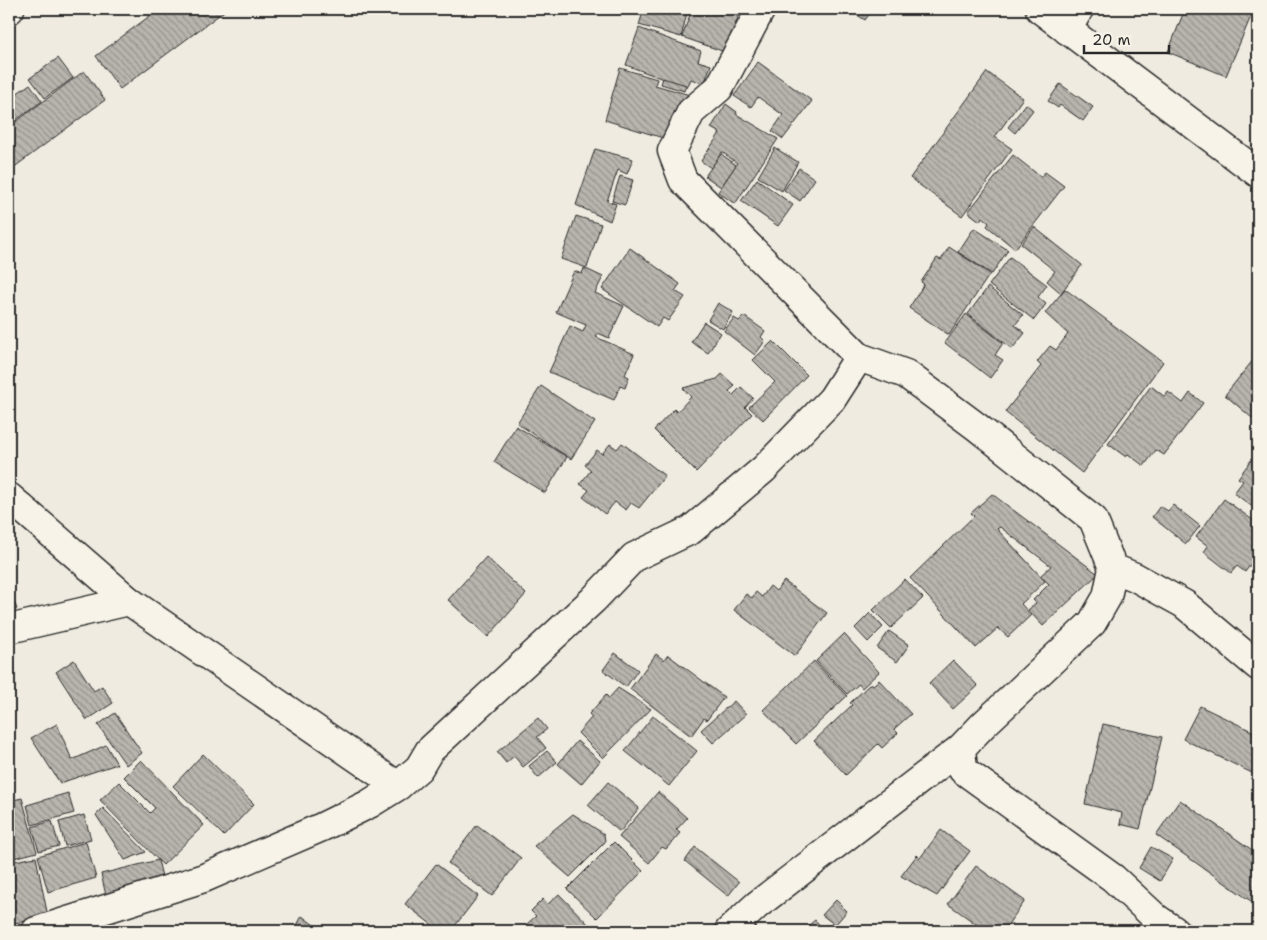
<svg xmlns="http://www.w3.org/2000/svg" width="1267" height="940" viewBox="0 0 1267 940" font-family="'Shantell Sans',sans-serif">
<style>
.building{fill:url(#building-back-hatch);stroke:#2b2b2b}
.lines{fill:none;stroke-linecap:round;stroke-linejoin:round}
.minor-casing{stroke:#2b2b2b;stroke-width:31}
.highway-casing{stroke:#2b2b2b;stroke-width:31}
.minor{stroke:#f7f3e8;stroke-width:28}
.highway{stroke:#f7f3e8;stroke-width:28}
</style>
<defs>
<pattern id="building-back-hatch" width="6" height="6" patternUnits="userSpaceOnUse" patternTransform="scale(1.25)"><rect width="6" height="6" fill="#b8b5ae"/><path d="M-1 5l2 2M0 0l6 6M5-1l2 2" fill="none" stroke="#96938e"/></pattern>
</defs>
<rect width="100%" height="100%" fill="#efebe0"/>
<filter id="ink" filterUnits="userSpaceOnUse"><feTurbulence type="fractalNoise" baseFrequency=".02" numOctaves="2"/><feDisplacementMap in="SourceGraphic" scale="10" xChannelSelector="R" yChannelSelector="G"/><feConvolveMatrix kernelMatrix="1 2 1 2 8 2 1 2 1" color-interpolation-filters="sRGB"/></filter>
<g filter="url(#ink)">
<g class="building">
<path d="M159,9h68l-107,80 -24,-33z"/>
<path d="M644,9h29l14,4 -6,24 -42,-12z"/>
<path d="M692,9h49l-16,43 -43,-15z"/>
<path d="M848,9h25l-8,11z"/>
<path d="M1172,9h82l-28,67 -58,-24 15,-38z"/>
<path d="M639,28l62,23 -3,10 13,4 -7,19 -13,-5 -4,9 -61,-23z"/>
<path d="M58,58l15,20 -28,20 -15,-20z"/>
<path d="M758,62l54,39 -29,38 -11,-8 11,-16 -25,-18 -7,10 -17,-11z"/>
<path d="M620,68l37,11 -2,6 35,10 -14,47 -71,-22z"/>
<path d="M84,71l21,29 -96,71v-44z"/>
<path d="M987,72l36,26 -28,39 17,12 -50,67 -52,-38z"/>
<path d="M663,78l23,7 -2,6 -23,-7z"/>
<path d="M30,84l12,17 -30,22 -3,-5v-19z"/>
<path d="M1060,84l33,23 -10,14 -23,-16 -2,3 -10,-7z"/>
<path d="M726,104l11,8 -1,2 42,25 -43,65 -17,-12 19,-29 -15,-11 -11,16 -10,-7 19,-28 -9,-5z"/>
<path d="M1026,104l7,6 -18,23 -7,-6z"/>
<path d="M775,148l23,14 -16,29 -24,-14z"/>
<path d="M595,149l38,10 -6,15 -9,-4 -11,31 9,3 -6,17 -34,-16z"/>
<path d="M721,154l15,11 -15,22 -16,-11z"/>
<path d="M1013,155l28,22 4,-5 19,14 -49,63 -28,-23 2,-3 -7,-6 -2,4 -12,-9z"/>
<path d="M799,168l16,11 -15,22 -16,-11z"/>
<path d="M620,176l13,4 -8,25 -13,-4z"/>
<path d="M757,179l36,26 -15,21 -37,-25z"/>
<path d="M576,216l25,8 -14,44 -26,-9z"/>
<path d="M1034,227l48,38 -21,28 -14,-12 8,-10 -34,-27z"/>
<path d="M974,228l34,22 -16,24 -34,-22z"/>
<path d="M949,247l41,27 -41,61 -40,-27 15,-24 -3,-2 16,-24 4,2z"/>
<path d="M630,248l50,36 -5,7 10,6 -17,24 -5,-3 -6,9 -55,-38z"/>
<path d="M1010,257l37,28 -9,12 8,7 -12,16 -45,-35z"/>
<path d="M584,268l19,9 -8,16 29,13 -15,32 -11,-5 -2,4 38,17 -9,21 4,2 -4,11 -5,-2 -6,14 -65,-28 21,-46 13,6 3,-7 -30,-13 18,-41 8,3z"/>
<path d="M988,287l35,28 -8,10 10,8 -13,16 -44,-35z"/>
<path d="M1065,289l98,73 -81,111 -77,-61 36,-46 -4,-4 13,-16 6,4 12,-16 -23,-21z"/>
<path d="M718,303l15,9 -10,17 -15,-9z"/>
<path d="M966,314l37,29 -8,12 8,5 -13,18 -45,-35z"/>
<path d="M744,316l21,15 -4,6 4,4 -10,14 -31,-24 10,-13 5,3z"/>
<path d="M704,322l17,11 -13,20 -17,-11z"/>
<path d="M773,341l34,34 -44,45 -14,-13 26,-25 -22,-22z"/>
<path d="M1258,354v69l-33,-28z"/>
<path d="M722,374l13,12 -6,5 4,4 8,-8 12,11 -8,9 7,7 -56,58 -42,-42 20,-21 3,3 14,-15 -8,-9 34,-9z"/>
<path d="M541,386l54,36 -24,37 -54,-36z"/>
<path d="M1151,386l14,11 3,-5 15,11 7,-10 13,10 -39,52 -8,-5 -12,16 -16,-12 -2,3 -18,-13z"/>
<path d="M516,426l51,31 -22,36 -51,-31z"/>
<path d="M622,443l43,33 -26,32 -8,-5 -5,7 -11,-8 -10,12 -22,-17 6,-7 -9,-6 11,-14 -6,-5 12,-15 5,4 8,-10 7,5z"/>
<path d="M1252,459l4,4 2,-3v51l-24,-18 9,-12 -5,-3z"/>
<path d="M992,494l106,80 -55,52 -15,-16 8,-7 -3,-3 16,-16 -9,-8 11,-10 -51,-39 -3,2 48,52 -24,23 10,11 -23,22 -10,-9 -22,20 -66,-70 64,-62 -3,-3z"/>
<path d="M1224,499l34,25v13l-2,3 2,2v12l-13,18 -8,-6 -6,7 -27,-21 4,-6 -12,-9z"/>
<path d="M1173,505l27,21 -14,18 -34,-27 8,-11 8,5z"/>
<path d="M486,557l40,37 -38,43 -40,-37z"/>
<path d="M905,579l18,19 -32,30 -18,-18z"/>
<path d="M784,581l43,32 -32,43 -61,-46 12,-16 6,4 4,-6 6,5 8,-11 6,5z"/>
<path d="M11,595l6,14 -8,4v-17z"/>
<path d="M870,613l13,14 -15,15 -13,-14z"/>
<path d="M889,631l20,14 -12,17 -20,-14z"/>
<path d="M844,634l35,38 -17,16 -3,-4 -12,10 -31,-33z"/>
<path d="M615,653l23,17 -12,17 -23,-17z"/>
<path d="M656,654l8,6 4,-5 56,42 -17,23 -3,-2 -13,18 -61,-47z"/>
<path d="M74,660l20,31 8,-5 11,17 -26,17 -31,-48z"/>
<path d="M953,660l25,26 -25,23 -24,-26z"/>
<path d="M814,661l33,35 -51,48 -33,-34z"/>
<path d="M879,680l32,34 -17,15 4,4 -16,15 -4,-4 -32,31 -32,-34 38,-36 -2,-2 21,-20 2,2z"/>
<path d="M618,688l33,21 -48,49 -25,-25 14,-16 -3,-3 17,-19 3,3z"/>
<path d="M734,701l12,13 -33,29 -12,-13z"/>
<path d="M1200,706l58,28v42l-75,-37z"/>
<path d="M115,713l27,40 -16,12 -28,-40z"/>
<path d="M653,716l44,35 -28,35 -44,-35z"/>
<path d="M538,718l9,11 -10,8 9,11 -23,19 -9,-11 -8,7 -9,-11z"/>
<path d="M57,724l15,36 34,-15 11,19 -57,19 -29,-45z"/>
<path d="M1103,724l59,13 -22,92 -20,-5 2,-11 -37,-9z"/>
<path d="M577,741l23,20 -19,23 -23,-20z"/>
<path d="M547,751l10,11 -19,16 -9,-12z"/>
<path d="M203,754l51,50 -30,32 -51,-50z"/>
<path d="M141,760l63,65 -41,40 -63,-65 19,-18 31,31 5,-5 -31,-31z"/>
<path d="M608,782l31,26 -19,24 -32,-27z"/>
<path d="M658,792l29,26 -11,12 4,3 -14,16 -4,-2 -13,16 -30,-26z"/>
<path d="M68,793l6,20 -42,12 -5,-20z"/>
<path d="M22,798l15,54 -23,6 -5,-21v-36z"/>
<path d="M1180,800l78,54v52l-102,-71z"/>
<path d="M103,808l43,44 -21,8 -29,-45z"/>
<path d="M573,814l31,20 1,8 -35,35 -36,-31z"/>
<path d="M84,815l7,24 -26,7 -6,-24z"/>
<path d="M52,821l7,25 -20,5 -7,-24z"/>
<path d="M477,825l44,33 -29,38 -44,-33z"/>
<path d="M941,830l29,21 -33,45 -36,-20 16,-21 3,3z"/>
<path d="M86,842l10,36 -48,14 -10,-36z"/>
<path d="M614,842l29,29 -46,47 -30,-29z"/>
<path d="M695,847l44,35 -11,14 -43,-35z"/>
<path d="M1151,847l22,12 -13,22 -21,-13z"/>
<path d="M36,857l12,60 -39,7v-62z"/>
<path d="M158,860l7,29 -57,15 -7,-30z"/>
<path d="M436,864l42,32 -27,35h-11l-35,-27z"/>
<path d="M976,866l49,35 -22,30h-17l-38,-27z"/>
<path d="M559,894l32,33 -5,4h-67l17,-15 -5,-5 12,-12 5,5z"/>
<path d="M836,900l11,11 -12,14 -13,-10z"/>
<path d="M302,916l20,15h-28z"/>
<path d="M815,920l10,11h-23z"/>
<path d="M619,925l6,6h-13z"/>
</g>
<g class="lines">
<g class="minor-casing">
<g id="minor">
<path d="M761,9l-42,79 -28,24 -19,39 11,29 176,177 47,17 71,53 116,92 20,49 -6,29 -15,26 -109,102 -22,23 2,22 150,108 43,40 19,13"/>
<path d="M1040,9l218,164"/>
<path d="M1067,30l12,-21"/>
<path d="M9,497l120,104 269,185"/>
<path d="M1113,568l22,9 49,27 74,62"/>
<path d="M9,629l120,-28"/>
<path d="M36,931l168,-53 118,-51 47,-23 29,-18 21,-18 10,-17 164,-151 41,-43 57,-27 73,-61 68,-70 27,-42"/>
<path d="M729,931l28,-26 204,-157"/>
</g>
</g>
<g class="highway-casing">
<path id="highway" d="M9,10l1,-1"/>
</g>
<use href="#minor" class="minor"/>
<use href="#highway" class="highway"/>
</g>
</g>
<rect width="1267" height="940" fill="none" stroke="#f7f3e8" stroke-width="30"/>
<rect x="15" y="15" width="1237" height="910" fill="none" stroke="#2b2b2b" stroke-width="2" filter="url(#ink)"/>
<path d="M1084 45v8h85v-8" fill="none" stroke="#2b2b2b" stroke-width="2.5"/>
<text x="1092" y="45" font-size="15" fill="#2b2b2b" stroke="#f7f3e8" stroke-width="4" paint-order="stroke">20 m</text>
</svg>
